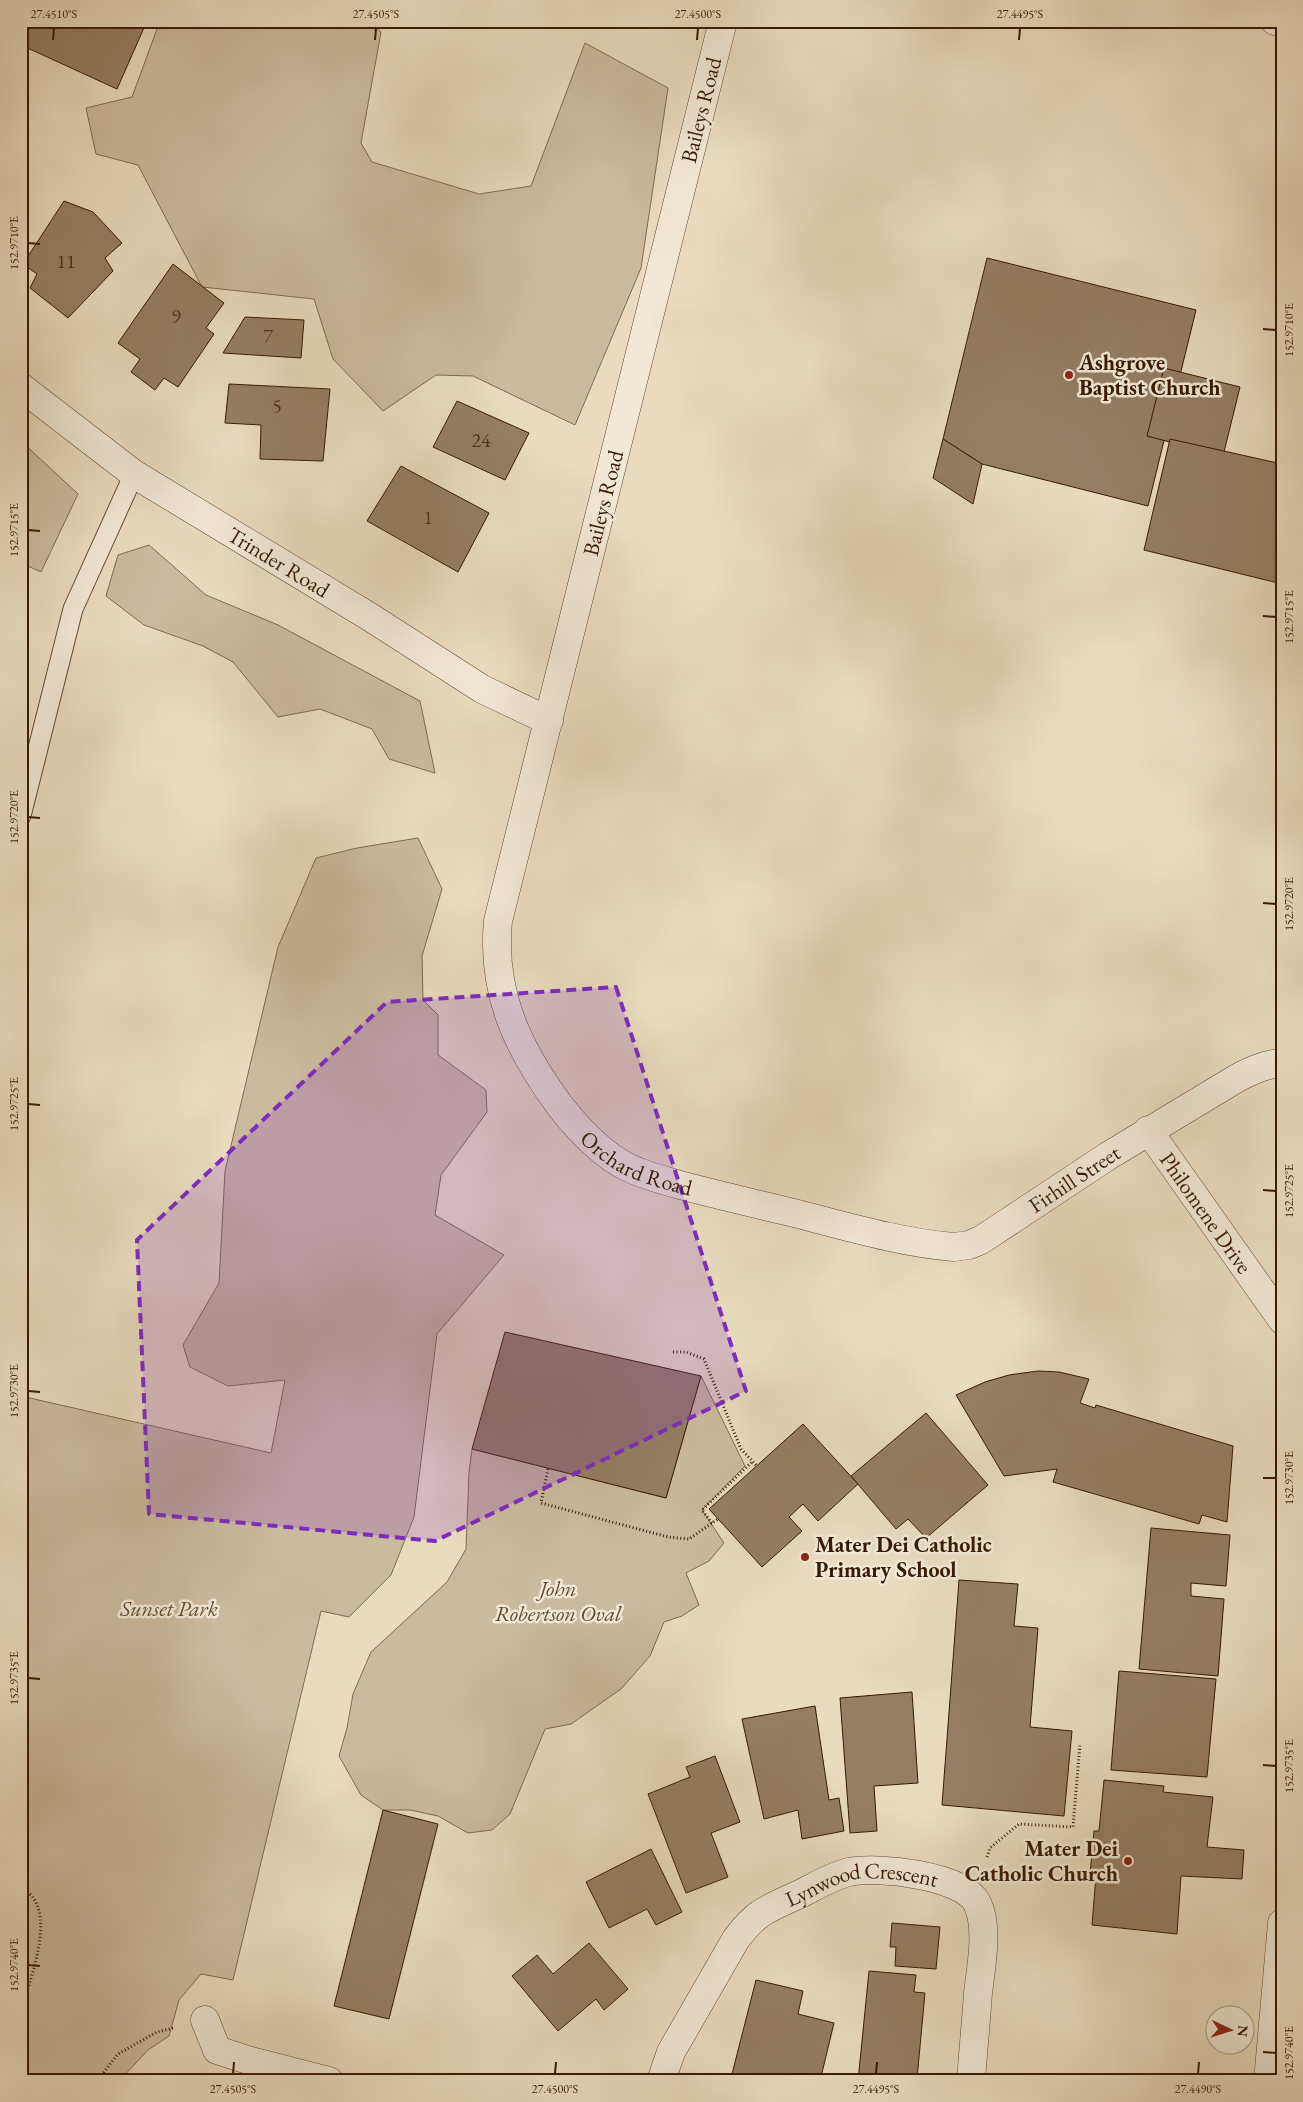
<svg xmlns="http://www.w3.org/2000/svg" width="1303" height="2102" viewBox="0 0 1303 2102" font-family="'EB Garamond',serif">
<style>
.green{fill:#ccba9f;stroke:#826a50}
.building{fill:#957e64;stroke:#391a02}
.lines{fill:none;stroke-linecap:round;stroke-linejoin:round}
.service-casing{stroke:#654a31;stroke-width:21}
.minor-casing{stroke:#654a31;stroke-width:29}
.path{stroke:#391a02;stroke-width:3;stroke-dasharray:1 2.5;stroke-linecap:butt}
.service{stroke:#f1e8d5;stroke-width:19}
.minor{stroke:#f1e8d5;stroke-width:28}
.marked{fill:#7b2cbf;fill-opacity:0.2;stroke:#7b2cbf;stroke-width:4;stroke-dasharray:10 6;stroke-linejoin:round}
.ticks{fill:none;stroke:#391a02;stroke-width:2}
.poi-dot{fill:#8f2418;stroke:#f1e8d5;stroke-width:2}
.labels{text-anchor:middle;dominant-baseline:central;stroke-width:5;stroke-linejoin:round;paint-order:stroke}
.number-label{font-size:20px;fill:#50331a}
.street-label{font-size:22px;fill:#391a02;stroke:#f1e8d5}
.poi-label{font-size:22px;font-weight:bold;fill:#391a02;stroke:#f1e8d5;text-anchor:start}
.park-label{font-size:22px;font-style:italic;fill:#654a31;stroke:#f1e8d5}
.neatline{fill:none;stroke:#391a02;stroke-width:2}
.ticks-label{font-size:12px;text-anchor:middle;fill:#391a02}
</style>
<rect width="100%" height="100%" fill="#eadbbf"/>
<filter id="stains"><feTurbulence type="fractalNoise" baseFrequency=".004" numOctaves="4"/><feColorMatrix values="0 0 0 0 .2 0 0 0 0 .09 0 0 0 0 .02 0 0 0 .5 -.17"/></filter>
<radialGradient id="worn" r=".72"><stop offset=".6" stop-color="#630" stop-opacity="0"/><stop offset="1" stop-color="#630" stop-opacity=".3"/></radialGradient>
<g class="green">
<path d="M160,21h209l12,11 -20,111 11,19 107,32 52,-8 54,-143 83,45 -27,180 -66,157 -102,-49 -37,-1 -53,36 -50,-52 -19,-60 -112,-12 -64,-122 -42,-11 -10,-46 46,-11z"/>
<path d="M21,441l57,53 -37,78 -20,-9z"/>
<path d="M149,545l57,50 72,30 142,76 15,72 -46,-14 -17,-30 -52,-20 -42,8 -45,-55 -30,-16 -59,-21 -38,-29 12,-41z"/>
<path d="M418,838l24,51 -20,67 1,44 15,15v40l48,35 1,22 -46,63 -6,40 69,40 -67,79 -23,183 -23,58 -42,42 -28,-6 -88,369 -32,-6 -22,26 -10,36 -21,14 -29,31h-98v-685l250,57 14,-73 -57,6 -38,-19 -7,-22 36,-62 6,-112 53,-224 38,-89 41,-10z"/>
<path d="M701,1376l44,90 -43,44 22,33 -15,18 -23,12 13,32 -17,11 -18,6 -14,34 -29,33 -50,35 -26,5 -35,85 -18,16 -24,3 -30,-17 -28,-6h-27l-22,-15 -22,-39 8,-28 6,-34 18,-42 76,-70 19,-33 3,-77 3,-23 194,49z"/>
</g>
<g class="building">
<path d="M21,21h126l-30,68 -96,-44z"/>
<path d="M64,201l29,11 29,31 -17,15 8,13 -45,47 -38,-30 7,-14 -14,-10z"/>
<path d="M987,258l209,52 -48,196 -166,-42 -39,-25z"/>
<path d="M173,264l51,39 -18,25 8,6 -36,53 -14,-9 -9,12 -24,-18 9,-13 -22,-16z"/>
<path d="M245,317l59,3 -3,38 -78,-5z"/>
<path d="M1164,368l76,19 -17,69 -76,-20z"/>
<path d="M229,384l101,5 -7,72 -63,-2 1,-34 -36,-2z"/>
<path d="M457,401l72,32 -24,47 -72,-33z"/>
<path d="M943,439l39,25 -9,40 -40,-26z"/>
<path d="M1170,439l112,25v120l-138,-34z"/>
<path d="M401,466l88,47 -31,59 -91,-51z"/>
<path d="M505,1332l196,44 -35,122 -194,-49z"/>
<path d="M1038,1371l21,1 30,7 -9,24 15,5 1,-3 137,41 -6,76 -25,-7 -3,9 -146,-42 4,-13 -53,7 -48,-81 29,-13 24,-7z"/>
<path d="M926,1413l62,72 -62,53 -18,-19 -12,10 -45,-53z"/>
<path d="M803,1424l55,60 -40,37 -15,-17 -14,13 13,14 -40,36 -53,-58z"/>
<path d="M1151,1528l79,7 -4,51 -35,-3v13l33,3 -6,77 -79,-7z"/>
<path d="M959,1580l59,4 -4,42 24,2 -8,99 42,4 -8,85 -122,-11z"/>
<path d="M1119,1671l97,8 -9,98 -96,-7z"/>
<path d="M912,1692l6,91 -44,3 3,45 -27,2 -10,-135z"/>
<path d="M815,1706l14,94 10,-2 5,33 -42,8 -4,-29 -34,9 -22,-100z"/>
<path d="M715,1756l25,66 -29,11 17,44 -42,16 -38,-99 42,-17 -4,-10z"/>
<path d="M1104,1780l60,6 -1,6 50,5 -6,50 37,3 -2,29 -61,-3 -4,58 -85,-9 4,-50 -6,-1 4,-43h5z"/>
<path d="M383,1810l55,14 -49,195 -55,-13z"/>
<path d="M651,1849l31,63 -26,13 -9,-16 -38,19 -23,-46z"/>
<path d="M892,1923l48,4 -4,42 -41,-3 1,-19h-6z"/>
<path d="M589,1943l39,46 -24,21 -8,-11 -38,32 -46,-55 25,-21 16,19z"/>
<path d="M869,1971l47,4 -2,17 11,1 -8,86 -59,2z"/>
<path d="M756,1980l47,11 -5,23 36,9 -14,58h-79l-10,-3z"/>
</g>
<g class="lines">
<g class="service-casing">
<path id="service" d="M21,816l52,-207 61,-135"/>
</g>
<g class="minor-casing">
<g id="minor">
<path id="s1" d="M723,21l-225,900c-7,72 20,128 62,185 18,23 40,47 67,61 16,8 36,13 53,18 38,10 76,19 114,28 51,13 108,30 160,34l15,-2 12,-5 127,-84 131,-79c14,-7 27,-13 43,-14"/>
<path d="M1275,21l7,2"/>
<path id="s2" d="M21,387l113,87 236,143 112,72 67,32"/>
<path id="s3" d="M1148,1130l134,190"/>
<path d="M205,2020l12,30 34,11 78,20"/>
<path id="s4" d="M661,2081l10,-29 65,-113c7,-9 14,-18 24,-25 12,-8 27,-14 40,-20 16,-8 32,-18 49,-22 27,-6 114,3 128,31 12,23 4,65 1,90 -2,30 -5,59 -7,88"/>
<path d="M1268,2081l14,-158"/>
</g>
</g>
<g class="path">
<path d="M673,1352h13l18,7 37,90 16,17"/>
<path d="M548,1469l-7,34 127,34 21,2 29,-20"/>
<path d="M712,1523l-10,-13 51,-49"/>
<path d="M987,1857l3,-9 29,-24 54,3 7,-83"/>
<path d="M21,1889c5,1 6,3 10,6 23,26 -1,85 -10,115"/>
<path d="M97,2081l21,-27 39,-22 16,-4"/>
</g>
<use href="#service" class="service"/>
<use href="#minor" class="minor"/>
</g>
<path class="marked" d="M616,987l130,404 -311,150 -286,-27 -12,-274 250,-238z"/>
<path class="ticks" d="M53,40l1,-12M375,40l1,-12M697,40l1,-12M1019,40l1,-12M28,243l12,1M1263,329l13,1M28,530l12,1M1263,616l13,1M28,817l12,1M1263,903l13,1M28,1104l12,1M1263,1190l13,1M28,1391l12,1M1263,1478h13M28,1678l12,1M1263,1765l13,1M28,1965l12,1M1263,2052l13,1M233,2074l1,-12M555,2074l1,-12M876,2074l1,-12M1198,2074l1,-12"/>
<g class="poi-dot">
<circle cx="1069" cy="375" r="5"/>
<circle cx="805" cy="1557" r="5"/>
<circle cx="1128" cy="1861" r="5"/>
</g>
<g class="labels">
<g class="number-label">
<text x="66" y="261">11</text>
<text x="176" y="316">9</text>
<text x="268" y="336">7</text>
<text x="277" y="406">5</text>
<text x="481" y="440">24</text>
<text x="428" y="517">1</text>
</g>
<g class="street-label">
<text transform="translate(701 110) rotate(-76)">Baileys Road</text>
<text transform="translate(603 503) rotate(-76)">Baileys Road</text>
<text stroke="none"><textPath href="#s2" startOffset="312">Trinder Road</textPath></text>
<text stroke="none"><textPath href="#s1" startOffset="1226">Orchard Road</textPath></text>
<text stroke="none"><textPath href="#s1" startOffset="1696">Firhill Street</textPath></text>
<text stroke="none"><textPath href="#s3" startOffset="101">Philomene Drive</textPath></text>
<text stroke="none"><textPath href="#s4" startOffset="305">Lynwood Crescent</textPath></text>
</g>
<g class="poi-label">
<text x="1079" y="362">Ashgrove<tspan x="1079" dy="25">Baptist Church</tspan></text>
<text x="815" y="1544">Mater Dei Catholic<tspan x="815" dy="25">Primary School</tspan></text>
<text x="1118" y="1848" text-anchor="end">Mater Dei<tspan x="1118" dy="25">Catholic Church</tspan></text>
</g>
<g class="park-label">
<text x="558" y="1588">John<tspan x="558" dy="25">Robertson Oval</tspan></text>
<text x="169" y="1608">Sunset Park</text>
</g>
</g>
<rect width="1303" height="2102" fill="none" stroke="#eadbbf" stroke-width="55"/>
<g transform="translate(1230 2030) rotate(94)"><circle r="24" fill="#f1e8d5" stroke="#a79681"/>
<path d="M0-4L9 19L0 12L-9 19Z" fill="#8f2418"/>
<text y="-8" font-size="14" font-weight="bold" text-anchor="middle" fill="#391a02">N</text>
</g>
<rect x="28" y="28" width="1248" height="2046" class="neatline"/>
<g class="ticks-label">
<text x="54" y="18">27.4510°S</text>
<text x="376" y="18">27.4505°S</text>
<text x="698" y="18">27.4500°S</text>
<text x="1020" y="18">27.4495°S</text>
<text transform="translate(14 243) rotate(-90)" y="4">152.9710°E</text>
<text transform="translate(1289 330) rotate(-90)" y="4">152.9710°E</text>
<text transform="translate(14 530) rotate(-90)" y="4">152.9715°E</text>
<text transform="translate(1289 617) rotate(-90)" y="4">152.9715°E</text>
<text transform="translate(14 817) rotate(-90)" y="4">152.9720°E</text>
<text transform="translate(1289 904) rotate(-90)" y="4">152.9720°E</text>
<text transform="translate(14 1104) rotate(-90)" y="4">152.9725°E</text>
<text transform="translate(1289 1191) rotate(-90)" y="4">152.9725°E</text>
<text transform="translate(14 1391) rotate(-90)" y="4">152.9730°E</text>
<text transform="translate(1289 1478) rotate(-90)" y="4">152.9730°E</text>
<text transform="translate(14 1678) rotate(-90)" y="4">152.9735°E</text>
<text transform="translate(1289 1766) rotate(-90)" y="4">152.9735°E</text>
<text transform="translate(14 1965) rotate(-90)" y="4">152.9740°E</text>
<text transform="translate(1289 2053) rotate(-90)" y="4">152.9740°E</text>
<text x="233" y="2093">27.4505°S</text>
<text x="555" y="2093">27.4500°S</text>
<text x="876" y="2093">27.4495°S</text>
<text x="1198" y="2093">27.4490°S</text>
</g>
<rect width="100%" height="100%" filter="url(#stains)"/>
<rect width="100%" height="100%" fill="url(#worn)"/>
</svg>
